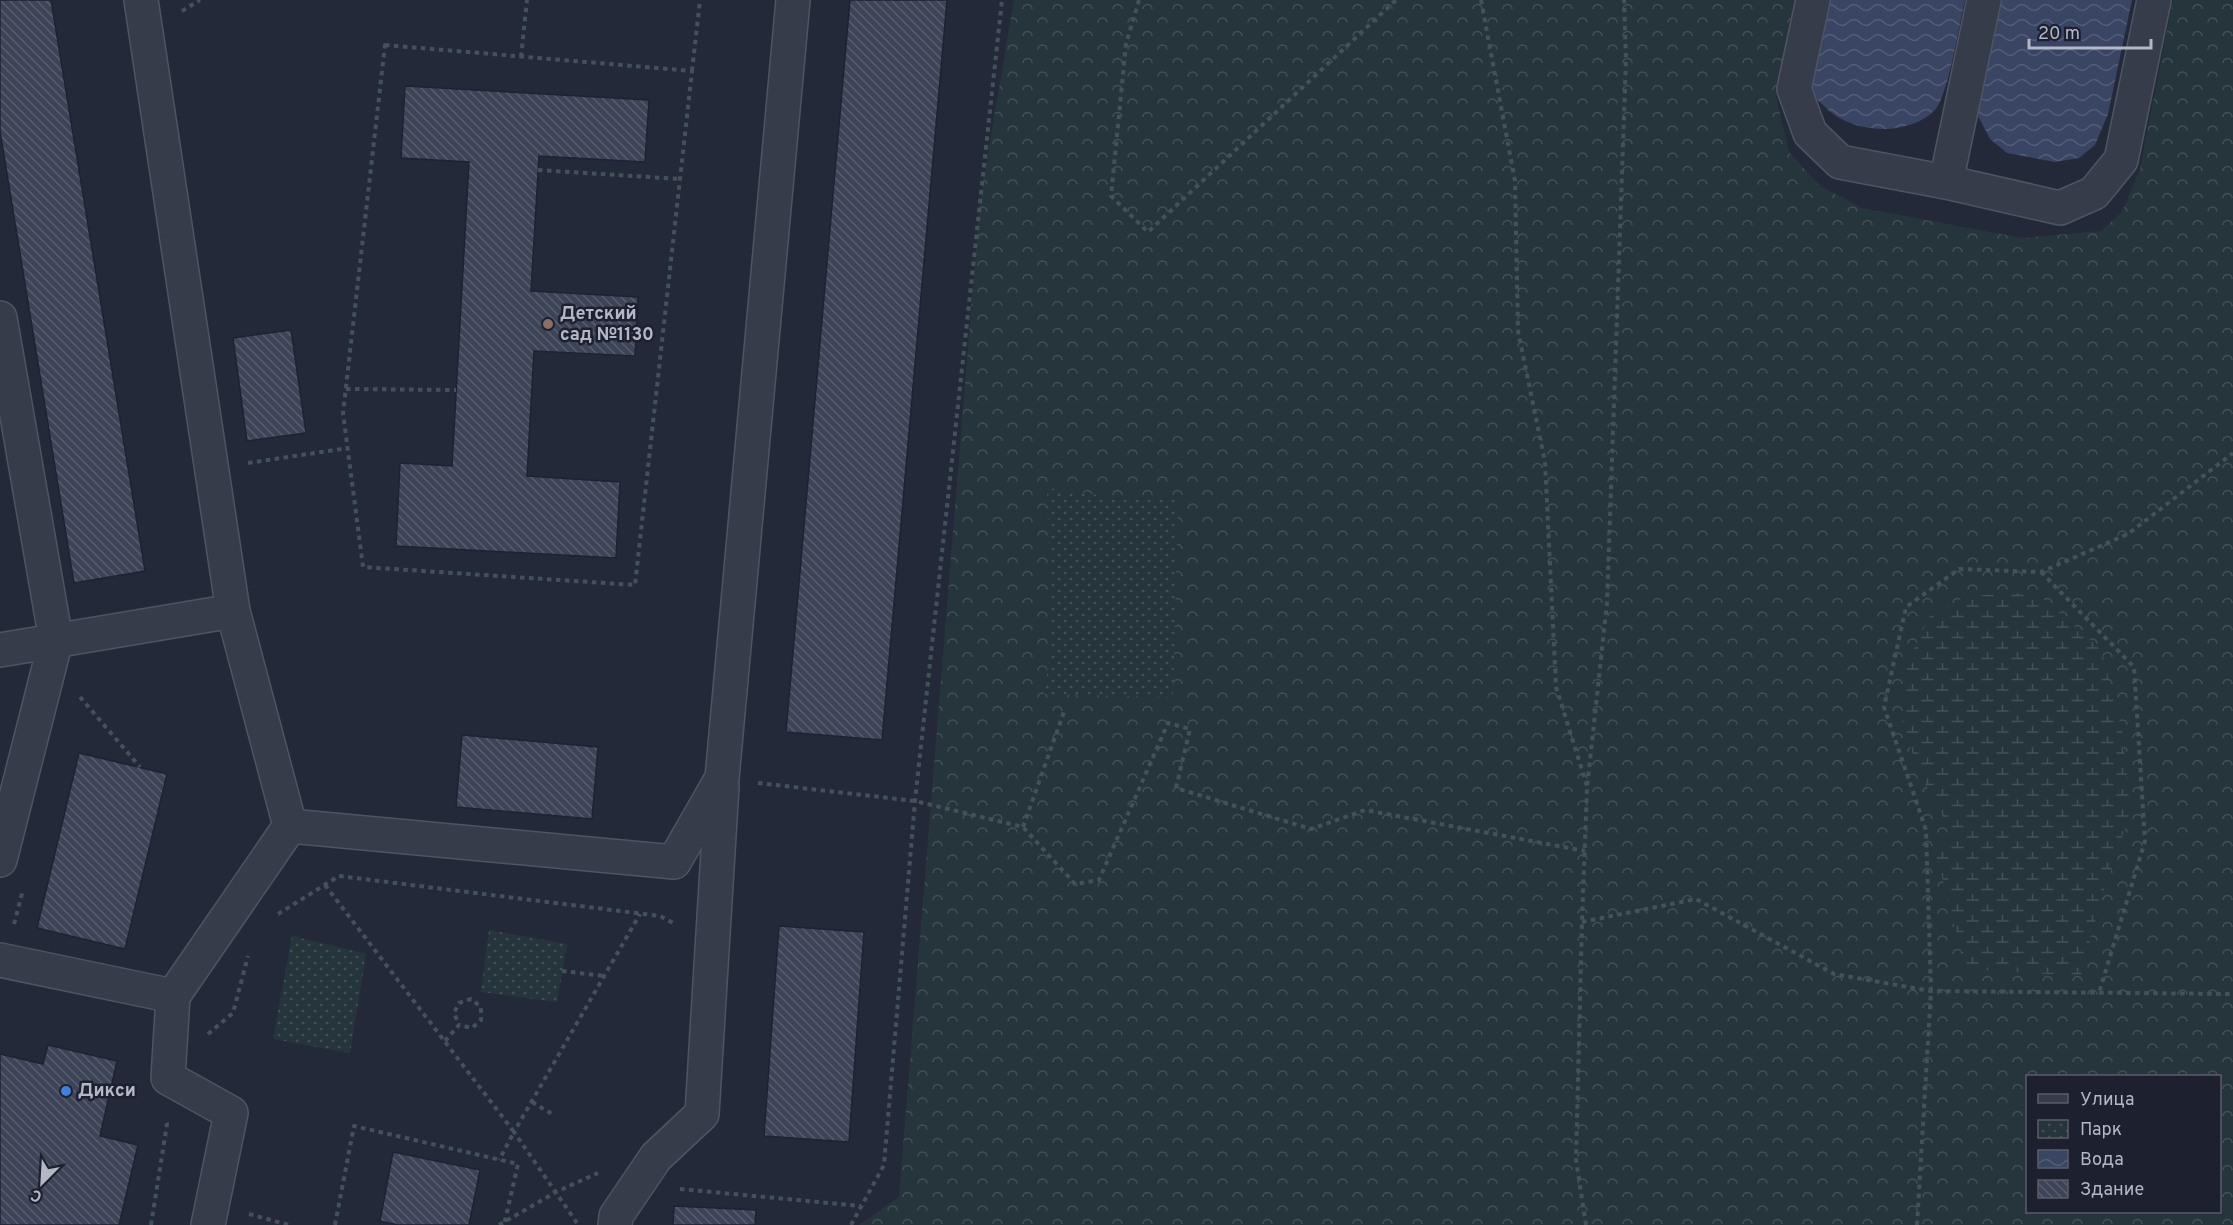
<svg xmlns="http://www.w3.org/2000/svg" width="2233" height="1225" viewBox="0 0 2233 1225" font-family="Overpass,sans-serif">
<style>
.forest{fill:url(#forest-crowns);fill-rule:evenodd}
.wetland{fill:url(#wetland-marsh)}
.park{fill:url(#park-dots)}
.water{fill:url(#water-waves)}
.building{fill:url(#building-back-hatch);stroke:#1e2331;stroke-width:1.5}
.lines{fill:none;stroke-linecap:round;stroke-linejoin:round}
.minor-casing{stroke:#4f5462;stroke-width:36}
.path{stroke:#435259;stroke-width:4;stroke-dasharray:4.5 4.5;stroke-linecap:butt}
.minor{stroke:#373c4b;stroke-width:33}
.education-dot{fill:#8d6e63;stroke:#1d212f;stroke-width:2}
.shop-dot{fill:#3f7fe0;stroke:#1d212f;stroke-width:2}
.labels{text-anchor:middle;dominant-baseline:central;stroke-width:5;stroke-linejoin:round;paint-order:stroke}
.poi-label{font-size:18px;font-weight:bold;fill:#b3b7c6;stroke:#1d212f;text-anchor:start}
</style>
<defs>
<pattern id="forest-crowns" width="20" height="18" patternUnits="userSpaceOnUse" patternTransform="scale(1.5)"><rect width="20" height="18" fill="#26353b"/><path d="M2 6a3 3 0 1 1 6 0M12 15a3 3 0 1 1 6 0" fill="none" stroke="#435056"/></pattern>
<pattern id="wetland-marsh" width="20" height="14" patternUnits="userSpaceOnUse" patternTransform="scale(1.5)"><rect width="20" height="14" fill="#26353b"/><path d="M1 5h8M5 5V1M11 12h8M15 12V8" fill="none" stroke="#435056"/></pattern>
<pattern id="park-dots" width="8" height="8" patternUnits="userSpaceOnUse" patternTransform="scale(1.5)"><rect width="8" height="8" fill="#26353b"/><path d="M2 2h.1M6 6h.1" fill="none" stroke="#435056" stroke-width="1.8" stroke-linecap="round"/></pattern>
<pattern id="water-waves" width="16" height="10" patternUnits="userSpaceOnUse" patternTransform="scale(1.5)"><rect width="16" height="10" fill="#3a4463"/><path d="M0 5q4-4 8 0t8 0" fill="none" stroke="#545d78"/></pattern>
<pattern id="building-back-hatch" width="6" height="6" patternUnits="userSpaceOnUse" patternTransform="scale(1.5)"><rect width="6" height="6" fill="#3e4457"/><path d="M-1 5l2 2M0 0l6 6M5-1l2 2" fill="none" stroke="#585d6e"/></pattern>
</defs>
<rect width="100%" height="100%" fill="#24293a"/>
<path class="forest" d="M1014,0h781l-19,97 13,55 31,34 42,22 160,30 79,-7 21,-19 18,-43 33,-169h60v1225h-1374l40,-28 81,-997zM2028,1076h192v136h-192z"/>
<path class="wetland" d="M2035,592l66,57 21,82 9,80 -30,88 -20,77 -115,-7 -30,-115 20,-13 -34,-63 -20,-53 5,-62 22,-46 37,-21z"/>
<g class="park">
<path d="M1047,488l81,11 50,-2 -5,200 -129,-3 7,-49z"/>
<path d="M489,930l78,14 -10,58 -76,-10z"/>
<path d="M292,936l74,18 -16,99 -77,-14z"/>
</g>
<g class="water">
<path d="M1825,0h140c-5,21 -17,97 -30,110 -27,27 -83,24 -109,-2 -3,-4 -10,-8 -12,-13 -8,-22 7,-71 11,-95z"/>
<path d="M2000,0h132l-24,114 -13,31 -16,13 -24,4 -48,-9 -17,-14 -12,-23 3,-28z"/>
</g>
<g class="building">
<path d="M0,0h51l94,571 -71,12 -74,-452z"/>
<path d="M850,0h97l-65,740 -96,-8z"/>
<path d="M405,86l244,14 -4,62 -106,-6 -8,135 107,6 -3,59 -101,-5 -7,125 93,6 -4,76 -220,-12 4,-83 52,3 17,-304 -68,-4z"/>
<path d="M291,330l15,103 -59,8 -14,-103z"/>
<path d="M462,735l136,12 -6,72 -136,-12z"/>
<path d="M79,753l88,21 -42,175 -88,-21z"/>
<path d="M779,926l85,6 -15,210 -85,-6z"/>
<path d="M48,1045l69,16 -17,75 38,9 -19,80h-119v-171l43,10z"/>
<path d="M393,1152l87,18 -11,55h-71l-18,-4z"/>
<path d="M674,1206l82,4 -1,15h-82z"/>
</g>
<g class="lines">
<g class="minor-casing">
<g id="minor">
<path d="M1813,0l-19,89 16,44 30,29 106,20 114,26 34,-15 27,-33 33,-160"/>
<path d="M1946,182l38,-182"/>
<path d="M0,318l56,322 -56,220"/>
<path d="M0,650l233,-39 -92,-611"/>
<path d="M290,826l384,36 48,-84 71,-778"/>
<path d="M0,960l173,36 117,-170 -57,-215"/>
<path d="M173,996l-5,82 63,35 -23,112"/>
<path d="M615,1225l1,-9 40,-59 46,-43 20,-328"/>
</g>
</g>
<g class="path">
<path d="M1139,0l-13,44 -15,152 37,36 248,-232"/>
<path d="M1481,0l34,181 3,150 27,131 11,225 31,99"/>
<path d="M182,11l18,-11"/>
<path d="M385,45l307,26 -57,514 -272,-18 -20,-154z"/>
<path d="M521,57l6,-57"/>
<path d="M692,71l8,-71"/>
<path d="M538,170l142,9"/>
<path d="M346,389l110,1"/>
<path d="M248,463l100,-15"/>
<path d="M2041,572l93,95 11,174 -46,152"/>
<path d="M80,697l60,70"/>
<path d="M758,783l157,18 108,26 52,57 24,-4 69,-157 22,6 -14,59 135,41 54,-19 220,41"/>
<path d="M1023,827l42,-118"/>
<path d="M325,885l189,247 -15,28"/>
<path d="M278,914l61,-38 321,40 15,8"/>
<path d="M1582,922l114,-23 138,75 97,17 302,3"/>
<path d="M14,924l9,-34"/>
<path d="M562,971l42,5"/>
<path d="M208,1034l25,-21 15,-57"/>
<path d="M445,1041l14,-16 13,3 9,-8v-13l-10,-8 -12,4 -5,10 5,12"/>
<path d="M532,1102l20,12"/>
<path d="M680,1189l181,17"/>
<path d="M249,1214l40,11"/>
<path d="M577,1223l-63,-91 126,-218"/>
<path d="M151,1225l16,-101 -2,-4"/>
<path d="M335,1225l19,-99 164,38 -14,61"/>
<path d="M499,1225l57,-33 42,-19"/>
<path d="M851,1225l33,-60 31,-364 87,-801"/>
<path d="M1586,1225l-10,-65 6,-238 5,-134 20,-185 19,-544 -2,-59"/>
<path d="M1917,1225l14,-234 -5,-161 -42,-123 22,-100 53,-38 82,3 87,-38 105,-81"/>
</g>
<use href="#minor" class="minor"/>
</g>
<circle class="education-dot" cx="548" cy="324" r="6"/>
<circle class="shop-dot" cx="66" cy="1091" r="6"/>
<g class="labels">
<g class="poi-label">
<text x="560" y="314">Детский<tspan x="560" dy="21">сад №1130</tspan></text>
<text x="78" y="1091">Дикси</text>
</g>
</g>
<rect x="2026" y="1075" width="195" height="138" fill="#1d212f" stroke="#595d6b" stroke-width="1.5"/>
<rect x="2038" y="1094" width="30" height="9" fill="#373c4b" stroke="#595d6b" stroke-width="1.5"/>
<text x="2080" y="1105" font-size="18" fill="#b3b7c6">Улица</text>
<rect x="2038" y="1120" width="30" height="18" fill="url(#park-dots)" stroke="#595d6b" stroke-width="1.5"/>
<text x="2080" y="1135" font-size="18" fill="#b3b7c6">Парк</text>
<rect x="2038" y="1150" width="30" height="18" fill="url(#water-waves)" stroke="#595d6b" stroke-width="1.5"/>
<text x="2080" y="1165" font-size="18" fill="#b3b7c6">Вода</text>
<rect x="2038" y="1180" width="30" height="18" fill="url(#building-back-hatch)" stroke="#595d6b" stroke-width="1.5"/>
<text x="2080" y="1195" font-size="18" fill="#b3b7c6">Здание</text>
<g transform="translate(42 1183) rotate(204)" stroke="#1d212f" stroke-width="4.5" paint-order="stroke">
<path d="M0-4.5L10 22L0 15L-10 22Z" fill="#b3b7c6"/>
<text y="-9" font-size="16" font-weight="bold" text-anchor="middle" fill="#b3b7c6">С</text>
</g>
<path d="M2029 39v9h122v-9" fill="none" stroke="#b3b7c6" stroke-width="3"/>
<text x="2038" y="39" font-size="18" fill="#b3b7c6" stroke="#1d212f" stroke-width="4.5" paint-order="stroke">20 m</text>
</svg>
